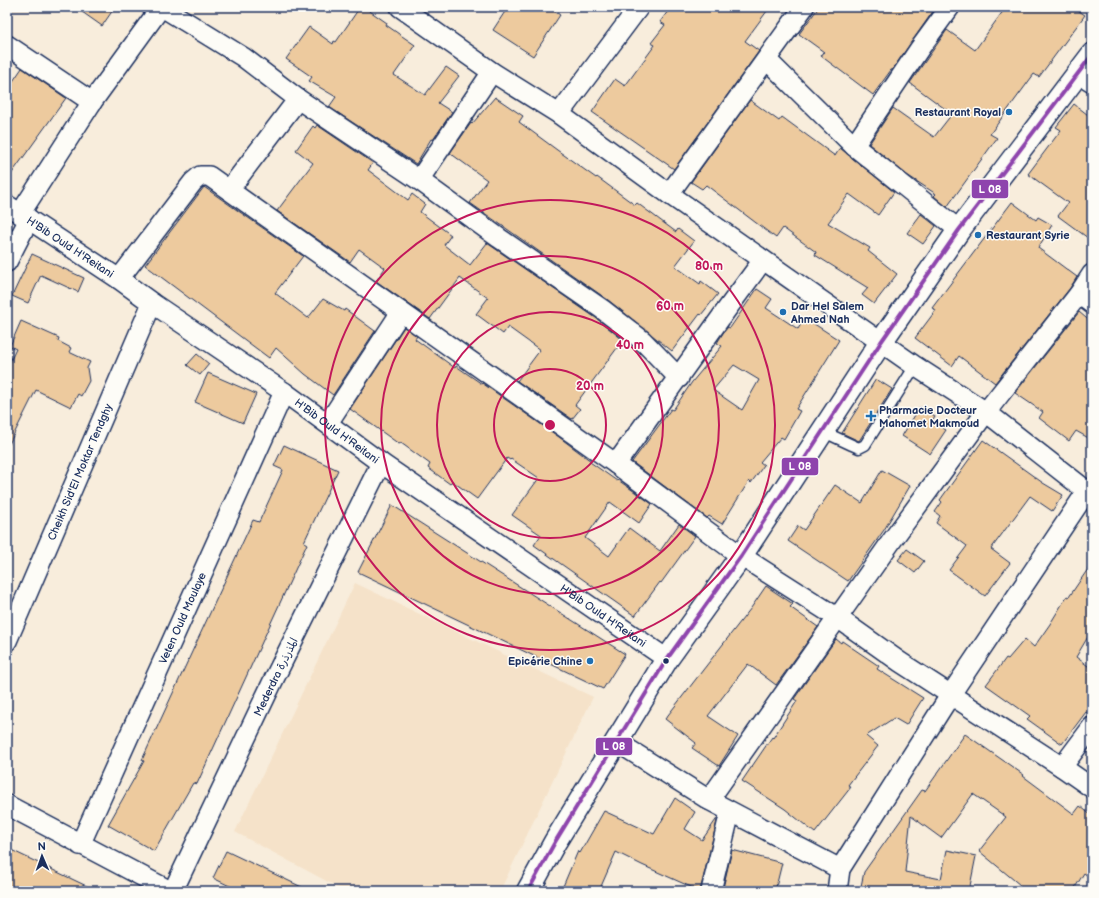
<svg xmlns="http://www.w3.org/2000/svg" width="1099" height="898" viewBox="0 0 1099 898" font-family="'Balsamiq Sans','Playpen Sans Arabic',sans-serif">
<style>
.built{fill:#f5e2c9}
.building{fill:#edca9e;stroke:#1b2f5e;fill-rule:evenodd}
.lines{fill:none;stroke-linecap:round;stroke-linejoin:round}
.service-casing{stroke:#1b2f5e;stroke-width:13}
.minor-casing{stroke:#1b2f5e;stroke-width:22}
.tertiary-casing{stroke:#1b2f5e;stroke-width:25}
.service{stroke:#fdfcf7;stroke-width:10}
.minor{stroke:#fdfcf7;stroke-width:19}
.tertiary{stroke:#fdfcf7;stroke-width:22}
.bus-1-casing{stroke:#fdfcf7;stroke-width:7}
.bus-1{stroke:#8e44ad;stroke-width:4}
.ring{fill:none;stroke:#c2185b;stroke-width:2}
.poi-dot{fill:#1f6fb2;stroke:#fdfcf7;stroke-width:1.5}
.bus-dot{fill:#1b2f5e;stroke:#fdfcf7;stroke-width:1.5}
.labels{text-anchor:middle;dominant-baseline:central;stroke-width:3;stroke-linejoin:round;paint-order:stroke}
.poi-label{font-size:11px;font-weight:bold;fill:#1b2f5e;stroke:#fdfcf7;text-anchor:start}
.street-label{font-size:11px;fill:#1b2f5e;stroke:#fdfcf7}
.centre{fill:#c2185b;stroke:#fdfcf7;stroke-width:2}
.ring-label{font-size:12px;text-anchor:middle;font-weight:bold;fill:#c2185b;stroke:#fdfcf7;stroke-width:3;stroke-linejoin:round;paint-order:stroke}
.line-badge{stroke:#fdfcf7;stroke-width:1.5}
.badge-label{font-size:11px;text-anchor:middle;font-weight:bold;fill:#fff}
</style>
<rect width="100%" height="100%" fill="#f8eddc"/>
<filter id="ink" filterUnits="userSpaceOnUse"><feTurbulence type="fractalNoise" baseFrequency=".025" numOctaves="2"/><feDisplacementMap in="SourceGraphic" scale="8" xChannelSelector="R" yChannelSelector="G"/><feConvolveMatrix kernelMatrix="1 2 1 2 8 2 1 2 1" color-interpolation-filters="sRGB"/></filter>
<g filter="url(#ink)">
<path class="built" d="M355,583l238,114 -93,194h-155l-110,-59z"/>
<g class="building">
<path d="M75,7h40l-13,19z"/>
<path d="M360,7h4l23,16 -1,2 29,20 -21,30 31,20 21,-28 13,9 -21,27 14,9 -19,28 -2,-1 -15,25 -87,-57 7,-10 -27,-16 3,-4 -26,-18 23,-32 24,17 1,-3 2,1z"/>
<path d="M508,7h40l12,8 -27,41 -40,-26z"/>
<path d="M671,7h99l-25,34 14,10 -85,118 -82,-57 23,-33 10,7 30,-41 -4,-2 14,-18 -5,-3z"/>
<path d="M819,7h117l-44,63h-1l-18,25 -52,-39 3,-4 -25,-18z"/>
<path d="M1006,7h67l12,8 -46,62 -5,-3 -44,60 7,4 -50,69 -13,-11 2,-2 -29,-19 -38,-31 24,-36 41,29 18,-23 -42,-31 37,-53 28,20z"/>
<path d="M22,68l44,30 -59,82v-90z"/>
<path d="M495,97l28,19 -4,6 38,28 39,28 1,-1 38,28 2,-2 39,29 2,-3 16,12 -19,25 25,18 1,-3 17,13 -17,21 -1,-1 -28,37 -64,-51 -138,-97 17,-23 -37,-27 21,-30 1,1z"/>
<path d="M750,100l29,21 3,-4 53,39 5,-8 54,44 -16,23 -29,-21 -21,29 42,25 -2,3 29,23 -23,30 -12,-9 6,-7 -53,-33 1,-3 -33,-24 -7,10 -70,-53 -4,4 -11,-7z"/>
<path d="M1074,104l18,14v123l-34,-25 10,-13 -40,-29 33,-44 -5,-3z"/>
<path d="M317,125l56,38 -5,7 40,30 4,-6 13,10 -5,8 31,23 -7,10 26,20 17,-22 109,75 27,22 -48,65 5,4 -8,10 -55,-38 23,-31 -32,-23 -5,7 -27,-20 12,-16 -28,-20 -30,41 -54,-38 9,-13 -26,-19 -9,13 -73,-51 36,-48 -17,-13 17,-24 2,2z"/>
<path d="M204,187l99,69 -28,37 33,25 15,-19 21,12 1,-2 30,22 -42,64 -28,-21 -29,-26 -7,10 -124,-93z"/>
<path d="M1012,202l24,18 2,-3 14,8 -14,23 39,29 -7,11 -75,95 -36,-27 -7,10 -37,-28 21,-28 -4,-2z"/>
<path d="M921,214l15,12 -13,18 -16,-11z"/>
<path d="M32,254l52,24 -6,14 -37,-17 -13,28 -16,-7z"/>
<path d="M757,289l15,10 -6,9 32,21 7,-11 34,22 -43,69 4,2 -16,28 -3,-2 -21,25 4,3 -13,18 -2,-2 -27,43 -13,-8 -2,2 -75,-56 39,-53 2,1 19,-28 30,-36 -5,-3 6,-10 5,-6 2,1zM734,365l25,15 -17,30 -29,-20z"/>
<path d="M1079,312l13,11v117l-16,-9 -7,10 -30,-23 4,-6 -28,-19z"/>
<path d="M21,321l38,17 -1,3 13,7 -2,4 21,10 -3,6 2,13 -8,15 -3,-2 -7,13 -35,-17 -29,58v-80l9,-19 -6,-3z"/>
<path d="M404,327l13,9 -2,3 40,29 1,-2 26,18v-1l77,54 32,24 -1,1 27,19 1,-1 34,24 -13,19 -29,-21 -25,36 24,18 20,-28 31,23 19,-27 16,12 -34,47 -1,-1 -25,34 -101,-71 7,-10 -29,-20 27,-37 -28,-19 -1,1 -3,-2 -30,41 -25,-18 -2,3 -22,-16 2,-4 -29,-21 -2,1 -49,-35z"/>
<path d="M197,354l12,10 -9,11 -13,-10z"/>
<path d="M208,373l48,21 -13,29 -48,-21z"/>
<path d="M876,379l16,10 -33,52 -17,-8z"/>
<path d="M920,407l15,9 -3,5 14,9 -16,24 -28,-18z"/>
<path d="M983,440l60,43 20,12 -11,16 -22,-15 -39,53 19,14 -25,33 -36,-26 18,-24 -31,-23 4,-7 -5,-4 7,-10 -2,-2z"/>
<path d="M284,445l54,25 -34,72 3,2 -110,240 -4,-1 -39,68 -46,-26 36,-64 -2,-1 111,-240 6,2 24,-52 -9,-4z"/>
<path d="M882,470l28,16 -26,44 -36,51 -60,-40 10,-15 6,4 31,-45 27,18z"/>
<path d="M392,505l233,149 -22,35 -245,-117z"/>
<path d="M907,549l17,12 -9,12 -17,-13z"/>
<path d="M1092,563v67l-16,27 16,12v47l-6,-4 -24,32 -35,-25 3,-3 -44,-31 20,-27 2,1 17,-20 9,8 16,-23 17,-28 2,1z"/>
<path d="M766,586l27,18 -3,3 28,20 -42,58 -28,-21 -40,52 30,20 -19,30 -27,-18 4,-5 -31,-24 86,-111z"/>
<path d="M836,639l5,4 1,-2 37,25 -2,3 46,29 -17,27 -12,-7 -28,18 12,10 -30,39 3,2 -36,46 -30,-24 -43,-28 30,-44 1,1 24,-37 -3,-2z"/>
<path d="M965,734l59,41 -1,1 51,38 6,-8 12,10v63l-8,-6 -11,18h-58l5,-6 -41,-34 27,-34 -33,-23 -32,44 -30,-22 -6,56 36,7 6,-29 29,6 -7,35h-109l4,-19 58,-82 3,1z"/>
<path d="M675,798l20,14 -10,17 17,11 16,-23 -18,74 -58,-26 -26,-13 -17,39h-38l17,-40 2,2 24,-42 50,23z"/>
<path d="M7,848l90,43h-90z"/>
<path d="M732,850l50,13 -7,28h-39l-13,-3z"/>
<path d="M226,851l84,40h-70l-27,-13z"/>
</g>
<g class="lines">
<g class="service-casing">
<path id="service" d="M822,431l30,14 7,3 6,-3 50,-79"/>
</g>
<g class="minor-casing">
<g id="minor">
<path d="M162,7l81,50 55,42 121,81 80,58 103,71 40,31 37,38"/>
<path d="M400,7l92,65 67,42 110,80 246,172 71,46 106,83"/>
<path d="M7,45l85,57"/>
<path d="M767,60l87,86 105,84"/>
<path d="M1079,74l13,8"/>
<path d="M559,114l80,-107"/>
<path d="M854,146l66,-98 30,-41"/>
<path d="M419,180l73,-108"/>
<path d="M229,190l69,-91"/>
<path d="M669,194l135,-187"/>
<path id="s1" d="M7,205l112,74 33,24 132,89 97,71 286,196"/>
<path d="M20,214l72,-112 69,-95"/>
<path d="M7,262l22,-43"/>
<path d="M119,279l74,-97 7,-6h9l407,288 125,92 97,62 62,44 162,105 30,21"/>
<path d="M1079,294l13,10"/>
<path d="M328,423l73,-111"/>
<path d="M616,464l111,-155 36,-49"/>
<path id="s2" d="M7,641l145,-338"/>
<path d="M617,742l92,58 131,69"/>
<path d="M1062,767l30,-40"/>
<path d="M709,800l184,-261 93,-127 93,-118 13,-20"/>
<path d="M7,805l163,86"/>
<path id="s3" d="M80,845l204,-453"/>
<path d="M173,891l100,-210 108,-218"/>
<path d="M711,891l19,-79"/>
<path d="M837,891l3,-22 111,-175 136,-203"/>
</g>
</g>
<g class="tertiary-casing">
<path id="tertiary" d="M528,891l27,-49 112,-183 74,-103 140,-214 78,-112 133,-175"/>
</g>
<use href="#service" class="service"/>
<use href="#minor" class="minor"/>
<use href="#tertiary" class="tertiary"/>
<g class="bus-1-casing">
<path id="bus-1" d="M528,891l27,-49 112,-183 74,-103 140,-214 78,-112 133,-175"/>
</g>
<use href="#bus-1" class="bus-1"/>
</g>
</g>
<g class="ring">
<circle cx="550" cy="425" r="56"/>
<circle cx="550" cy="425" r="113"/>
<circle cx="550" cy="425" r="169"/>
<circle cx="550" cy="425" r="225"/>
</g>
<g class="poi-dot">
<circle cx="1009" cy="112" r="4"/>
<circle cx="978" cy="235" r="4"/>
<circle cx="783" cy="312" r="4"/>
<path d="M869 410h4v4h4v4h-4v4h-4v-4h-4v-4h4z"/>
<circle cx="590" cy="661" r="4"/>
</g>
<circle class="bus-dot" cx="666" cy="661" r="3.5"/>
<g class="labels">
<g class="poi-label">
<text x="1001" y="112" text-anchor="end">Restaurant Royal</text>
<text x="986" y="235">Restaurant Syrie</text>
<text x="791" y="306">Dar Hel Salem<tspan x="791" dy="13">Ahmed Nah</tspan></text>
<text x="879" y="410">Pharmacie Docteur<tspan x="879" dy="13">Mahomet Makmoud</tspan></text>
<text x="582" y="661" text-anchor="end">Epicérie Chine</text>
</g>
<g class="street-label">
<text stroke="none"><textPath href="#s1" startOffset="76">H'Bib Ould H'Reitani</textPath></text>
<text stroke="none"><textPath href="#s1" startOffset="400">H'Bib Ould H'Reitani</textPath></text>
<text stroke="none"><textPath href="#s2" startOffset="184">Cheikh Sid'El Moktar Tendghy</textPath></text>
<text stroke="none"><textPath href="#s1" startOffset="724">H'Bib Ould H'Reitani</textPath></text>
<text stroke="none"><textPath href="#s3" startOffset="249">Veten Ould Moulaye</textPath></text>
<text transform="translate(276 677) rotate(-64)">Mederdra المذرذرة</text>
</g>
</g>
<circle cx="550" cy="425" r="6" class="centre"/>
<g class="ring-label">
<text x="709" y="270">80 m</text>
<text x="670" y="310">60 m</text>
<text x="630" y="349">40 m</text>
<text x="590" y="390">20 m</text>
</g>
<g class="line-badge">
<rect x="971" y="179" width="38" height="20" rx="4" fill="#8e44ad"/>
<rect x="781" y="457" width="38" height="19" rx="4" fill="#8e44ad"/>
<rect x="595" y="737" width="38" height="19" rx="4" fill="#8e44ad"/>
</g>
<g class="badge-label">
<text x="990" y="193">L 08</text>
<text x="800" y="470">L 08</text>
<text x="614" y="750">L 08</text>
</g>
<rect width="1099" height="898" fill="none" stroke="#fdfcf7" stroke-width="24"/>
<rect x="12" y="12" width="1075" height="874" fill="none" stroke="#1b2f5e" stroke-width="1.5" filter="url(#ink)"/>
<g transform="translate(42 856) rotate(358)" stroke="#fdfcf7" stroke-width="3" paint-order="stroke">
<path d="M0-3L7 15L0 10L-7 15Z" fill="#1b2f5e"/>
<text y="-6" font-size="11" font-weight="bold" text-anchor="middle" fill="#1b2f5e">N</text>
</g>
</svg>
